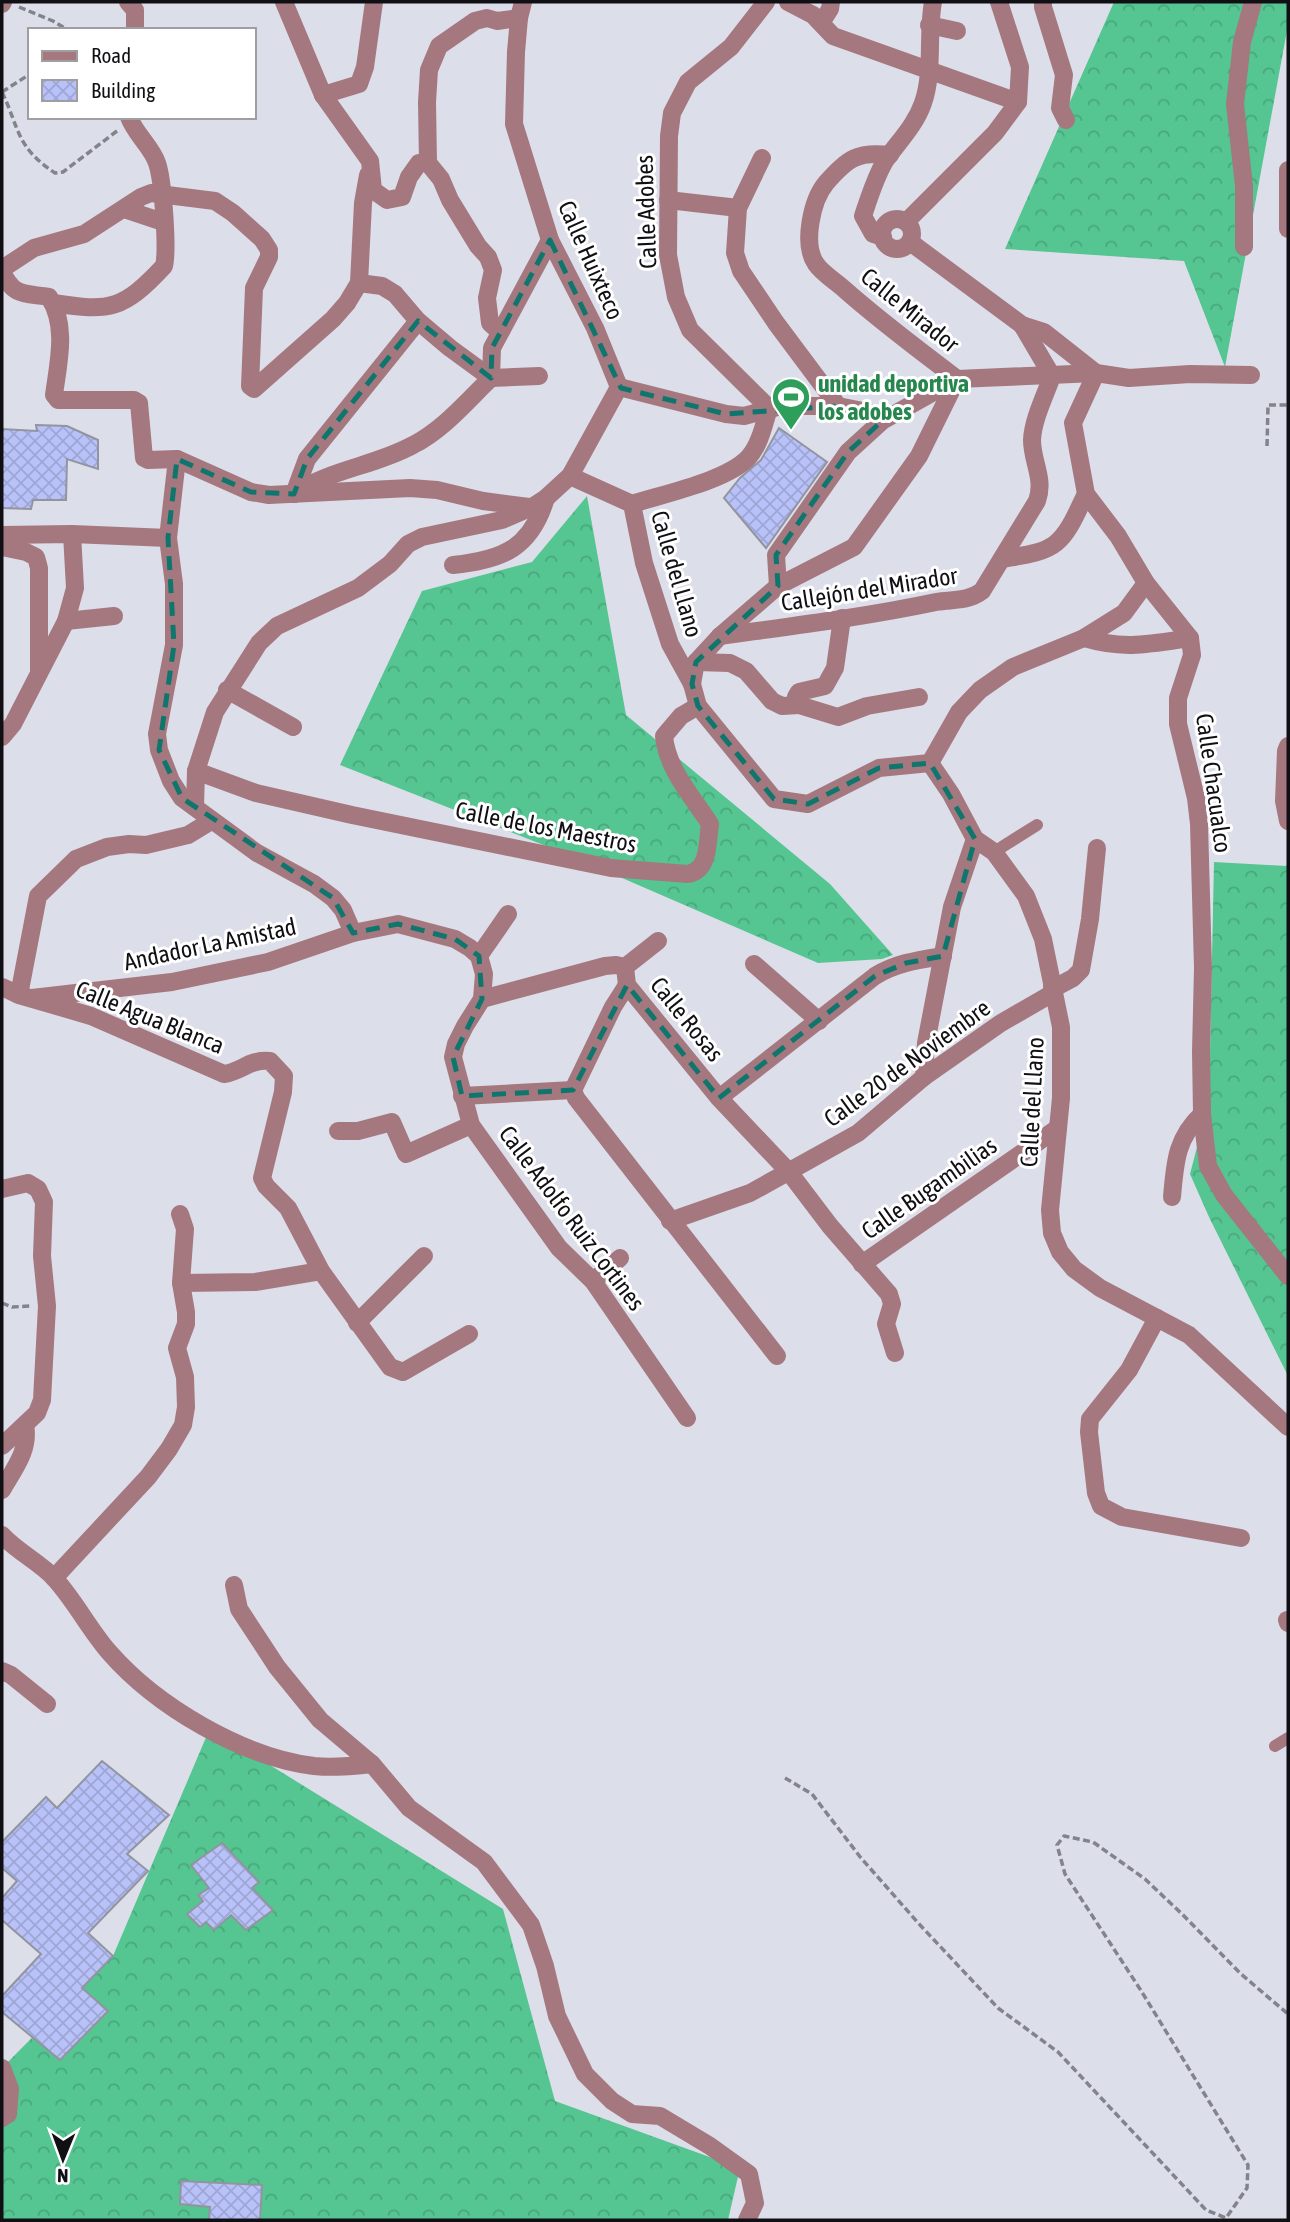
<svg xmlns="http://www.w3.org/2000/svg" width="1290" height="2222" viewBox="0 0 1290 2222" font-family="'Asap Condensed',sans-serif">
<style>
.forest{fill:url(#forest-crowns)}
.building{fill:url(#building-cross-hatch);stroke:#92949f;stroke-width:2}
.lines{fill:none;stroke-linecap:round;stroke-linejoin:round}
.path{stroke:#82838b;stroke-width:3.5;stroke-dasharray:7 3.5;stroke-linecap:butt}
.service{stroke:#a5787f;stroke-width:12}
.pedestrian{stroke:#a5787f;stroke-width:18}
.minor{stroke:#a5787f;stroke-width:18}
.tertiary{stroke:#a5787f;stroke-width:18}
.marked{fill:none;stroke:#0f766e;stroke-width:5;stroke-dasharray:14 9;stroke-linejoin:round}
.labels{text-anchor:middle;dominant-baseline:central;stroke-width:6;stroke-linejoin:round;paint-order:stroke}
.street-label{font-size:24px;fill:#101014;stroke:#fff}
.leisure-label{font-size:24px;font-weight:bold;fill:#27864d;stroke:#fff;text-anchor:start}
</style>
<defs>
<pattern id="forest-crowns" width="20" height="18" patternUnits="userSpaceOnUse" patternTransform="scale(1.75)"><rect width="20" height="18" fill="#55c591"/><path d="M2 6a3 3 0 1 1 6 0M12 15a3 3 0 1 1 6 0" fill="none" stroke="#49a87c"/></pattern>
<pattern id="building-cross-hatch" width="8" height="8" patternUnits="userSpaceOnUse" patternTransform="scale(1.75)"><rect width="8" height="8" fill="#b8c2f8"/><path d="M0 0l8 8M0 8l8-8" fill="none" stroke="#9da6d4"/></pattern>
</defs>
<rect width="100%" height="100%" fill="#dcdeea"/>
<g class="forest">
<path d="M1114,2h174v23l-63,342 -41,-106 -179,-12z"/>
<path d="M587,496l39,219 204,169 63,71 -11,4 -64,4 -249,-108 -229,-90 82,-174 110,-29z"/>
<path d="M1214,862l72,4 2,-4v514l-79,-159 -19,-43 19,-73z"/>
<path d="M210,1728l293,181 52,192 185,67 -12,52h-726v-152l111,-112z"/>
</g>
<g class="building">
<path d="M36,425l31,1 31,14v29l-31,-10 -1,41h-33l-2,9 -29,-1v-79l35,2z"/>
<path d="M779,428l48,34 -61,86 -42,-50 16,-20 21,-18z"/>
<path d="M102,1761l67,54 -42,39 21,17 -60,62 25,23 -31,32 26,23 -48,49 -58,-48v-16l39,-42 -39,-34v-22l15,-17 -15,-13v-26l44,-45 11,11z"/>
<path d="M222,1843l37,39 -7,6 21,22 -27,20 -15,-15 -17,15 -8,-8 -6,5 -13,-13 16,-13 -5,-6 11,-7 -18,-23z"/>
<path d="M181,2181l81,4 -2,35h-51l1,-13 -30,-3z"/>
</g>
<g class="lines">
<g class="path">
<path d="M19,7l34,14 15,9"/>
<path d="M2,92c18,38 14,55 53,81l8,-1 54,-41"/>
<path d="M2,92l28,-18"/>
<path d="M1267,446l1,-41h20"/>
<path d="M2,1303l10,4 18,-1"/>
<path d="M785,1778l27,16 49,64 59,67 78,83 60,44 148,158 20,8 21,-30 1,-23 -108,-176 -75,-115 -8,-29 7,-9 29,6 52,37 37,35 59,60 47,40"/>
</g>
<g class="service">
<path d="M994,852l43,-27"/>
<path d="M1275,1746l13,-8"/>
</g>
<g class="pedestrian">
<path d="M462,1096l111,-6"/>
<path d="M338,1131h20l34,-9 14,32 65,-29"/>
</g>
<g class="minor">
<path d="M128,2l7,8v20"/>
<path d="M284,2l39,93 47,66 3,29 14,10 15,-3 7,-20 10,-14h9"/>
<path d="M766,2l-35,45 -43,35 -16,31 -3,23 -1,119 8,42 14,33 79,78"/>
<path d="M788,2l25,13 20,21 185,66"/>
<path d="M1043,2v5l21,68 -4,33 6,12"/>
<path d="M2,4l1,-2"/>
<path d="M821,23l9,-14 1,-7"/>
<path d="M929,25l28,6"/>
<path d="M323,95l36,-11 6,-17 9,-65"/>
<path d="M890,155c-33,-4 -43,4 -64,28 -14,17 -24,61 -10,81 6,9 19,17 28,25 36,32 74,60 113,90"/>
<path d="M762,158l-24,50 -3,45 6,18 35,52 62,83 30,6 14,9"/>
<path d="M428,163l-1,-61 2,-32 10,-24 36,-25 12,-3 10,3 22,-3"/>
<path d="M428,163l13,16 9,21 28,46 10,11 5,13 -6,28 3,25 10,9"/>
<path d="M668,200l70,8"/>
<path d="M124,209l39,13"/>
<circle cx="897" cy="234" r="15"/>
<path d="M906,222l89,-89 23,-31 2,-35 -21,-65"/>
<path d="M883,237l-10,-3 -10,-18c6,-18 12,-38 22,-55 13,-19 30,-35 38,-58 11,-32 4,-68 10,-101"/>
<path d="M910,242l112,83 22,7 52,41 -23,50 13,71 32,42 28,47 44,55 2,17 -14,43v26l18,74 3,26 4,144 -2,84 1,62 6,52 16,29 64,81"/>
<path d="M1244,247v-61l-9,-82 7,-62 11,-40"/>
<path d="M2,269l32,-21 50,-14 57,-37 10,-4 64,8 18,12 29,26 7,11v7l-15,31 -4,98 4,3 79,-70 14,-16 12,-20"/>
<path d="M2,272c12,25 22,21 47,25 19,29 9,67 5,98l4,5h76l5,3 5,55 4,2 29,-1 74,33 18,3 141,-7 27,2 46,11 46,6"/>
<path d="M359,283l23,3 13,8 23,27 32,27 41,30"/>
<path d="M359,283l4,-80 5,-28"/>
<path d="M53,303c57,9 70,7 111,-37 4,-17 -1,-86 -7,-103 -5,-16 -22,-29 -28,-46"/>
<path d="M491,378l48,-2"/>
<path d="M619,387l107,27 18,2 37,-10h57"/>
<path d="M177,459l-9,79 6,46v61l-17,89 2,16 12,31 11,17 75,55 57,31 19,14 10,12 10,23"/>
<path d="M570,476l62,28 12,59 26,81 22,40 6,22 76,93 34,5 71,-36 51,-5"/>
<path d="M294,494c36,-25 81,-28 119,-49 30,-15 54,-44 78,-67l1,-30 58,-108"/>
<path d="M294,494l13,-35 111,-138"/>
<path d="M632,504c31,-10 94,-23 116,-46 12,-13 16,-34 21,-50"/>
<path d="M2,535l70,-1 96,4"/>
<path d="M2,547l24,5 10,5 3,11v103"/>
<path d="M1002,559c16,-3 41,-5 54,-16 14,-11 22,-34 30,-49"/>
<path d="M453,565c50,-5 78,-17 93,-67"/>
<path d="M778,586l-2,-31 72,-103 34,-31 75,-42 139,-6 33,5 61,-4 61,1"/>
<path d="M842,618l-7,50 -10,18 -26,6 -3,5 3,8 39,12 29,-11 52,-9"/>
<path d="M66,621l48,-5"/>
<path d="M720,636c72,-10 145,-19 216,-34 17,-3 31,0 46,-11l55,-90c8,-22 -5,-39 -5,-61 1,-21 13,-44 20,-64l-30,-51"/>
<path d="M1084,638c39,12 66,6 106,0"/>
<path d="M696,662l34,1 16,8 26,30 10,5 17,-1"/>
<path d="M692,684l4,-22 24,-26 58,-50 76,-39 65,-91 38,-77"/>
<path d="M227,690l66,37"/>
<path d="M2,737l11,-13 53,-103 9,-33 -3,-54"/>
<path d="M930,763l21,31 24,45 19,13 32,44 17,43 18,88v71l-11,112 2,23 8,19 14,17 26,19 89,47 99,92"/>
<path d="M930,763l29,-51 21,-22 33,-23 71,-29 40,-25 22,-30"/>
<path d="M196,771l60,22 96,22 259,53 77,6c22,-4 19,-32 22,-50 -18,-28 -43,-55 -46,-88l17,-20 17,-10"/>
<path d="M195,807l1,-36 19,-59 44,-69 18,-17 81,-38 32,-24 18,-20 14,-7 80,-17 30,-13 14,-9 24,-22 49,-89 -24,-59 -45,-88 -36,-116 2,-72 3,-34 4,-16"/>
<path d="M479,956l29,-42"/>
<path d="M754,964l65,57"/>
<path d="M625,967l2,18 92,113 70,74 41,54 59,68 3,10 -6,20 9,29"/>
<path d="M625,967l33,-26"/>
<path d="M627,985l-14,22 -40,83 3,8 201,258"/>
<path d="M2,987l17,8 72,21 133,58c19,-3 25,-15 46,-13l14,15 -1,16 -21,86 4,8 22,22 33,63 69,96 13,5 66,-38"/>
<path d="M1052,987l6,-1 15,-8 8,-8 9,-51 7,-71"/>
<path d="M19,995l19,-99 38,-37 31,-12 22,-3 17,1 42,-10 23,-14"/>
<path d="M32,998l140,-16 96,-20 85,-29 45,-9 57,15 15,9 9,8 5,18 -2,25 -17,27 -9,18 -3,13 18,68 88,123 34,33 94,137"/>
<path d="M482,999l123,-33 11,-1 9,2"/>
<path d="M924,1077l2,-34 26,-136 23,-68"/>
<path d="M719,1098l156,-122c21,-13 43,-16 68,-20"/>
<path d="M2,1189l26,-6 10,6 6,13 -2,54 5,50 -5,94 -5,13 -35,33"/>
<path d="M1172,1197c3,-34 4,-59 30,-83"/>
<path d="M670,1221l80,-28 108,-60 66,-56 77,-54 52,-30"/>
<path d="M862,1264l196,-136"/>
<path d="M593,1281l27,-23"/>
<path d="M181,1283l74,-1 66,-11"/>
<path d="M1157,1318l-28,52 -39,49 -1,13 7,61 5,13 21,11 119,21"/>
<path d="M357,1323l67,-67"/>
<path d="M2,1490c12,-21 28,-40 23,-65"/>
<path d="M2,1535c15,17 38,27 53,44 20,22 34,50 54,73 47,54 133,105 205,114 20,2 39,0 58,-2l37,44 75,54 47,63 14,41 12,50 28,58 27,27 20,13 28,2 50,30 39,28 6,29 -8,17"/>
<path d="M54,1578l94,-101 21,-28 14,-24 3,-18 -1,-30 -8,-29 9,-24v-12l-5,-29 4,-54 -5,-15"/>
<path d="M234,1585l5,24 38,58 43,53 52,44"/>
<path d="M1287,1620l1,3"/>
<path d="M2,1671l9,4 36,29"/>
<path d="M2,2068l8,21 -2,25 -6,4"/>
</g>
<g class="tertiary">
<path d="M1288,170v59"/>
<path d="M1288,746l-2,5 -2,50 4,20"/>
</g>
</g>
<path class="marked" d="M550,240l71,148 105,26 112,-8 44,15 -34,31 -72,103 2,31 -82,76 -4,22 6,22 76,93 34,5 71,-36 51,-5 45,76 -32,117 -37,7 -31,13 -156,122 -92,-113 -54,105 -111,6 -9,-39 29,-58 -3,-43 -24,-17 -57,-15 -45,9 -20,-35 -151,-100 -23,-48 15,-105 -6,-107 9,-79 74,33 43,2 13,-35 111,-138 73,57 1,-30z"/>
<defs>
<g id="stadium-pin" transform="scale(2.0125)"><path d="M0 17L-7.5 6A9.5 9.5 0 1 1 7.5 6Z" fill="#2e9e5b" stroke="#fff"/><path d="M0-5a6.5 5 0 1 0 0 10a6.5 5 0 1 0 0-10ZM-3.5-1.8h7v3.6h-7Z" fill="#fff"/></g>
</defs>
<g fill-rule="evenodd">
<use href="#stadium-pin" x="791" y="397"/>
</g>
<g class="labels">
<g class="street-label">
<text transform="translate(646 212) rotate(-92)">Calle Adobes</text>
<text transform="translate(591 260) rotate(66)">Calle Huixteco</text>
<text transform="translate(910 310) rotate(39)">Calle Mirador</text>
<text transform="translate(677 574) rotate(74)">Calle del Llano</text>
<text transform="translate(869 589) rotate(-9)">Callejón del Mirador</text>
<text transform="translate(1214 783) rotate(82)">Calle Chacualco</text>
<text transform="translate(546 827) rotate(11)">Calle de los Maestros</text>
<text transform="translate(210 944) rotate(-12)">Andador La Amistad</text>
<text transform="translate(150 1017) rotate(22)">Calle Agua Blanca</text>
<text transform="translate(687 1019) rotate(51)">Calle Rosas</text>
<text transform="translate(907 1063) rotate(-36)">Calle 20 de Noviembre</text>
<text transform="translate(1032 1102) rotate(-87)">Calle del Llano</text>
<text transform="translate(929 1188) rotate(-35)">Calle Bugambilias</text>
<text transform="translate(572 1218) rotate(53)">Calle Adolfo Ruiz Cortines</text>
</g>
<g class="leisure-label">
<text x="818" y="383">unidad deportiva<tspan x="818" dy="28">los adobes</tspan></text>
</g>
</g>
<rect width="1290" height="2222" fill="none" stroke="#101014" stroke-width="7"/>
<rect x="28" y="28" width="228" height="91" fill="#ffffff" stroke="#9f9fa1" stroke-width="2"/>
<rect x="42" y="51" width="35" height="10" fill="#a5787f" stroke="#9f9fa1" stroke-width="2"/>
<text x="91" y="63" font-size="21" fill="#101014">Road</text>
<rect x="42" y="80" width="35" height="21" fill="url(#building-cross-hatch)" stroke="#9f9fa1" stroke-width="2"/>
<text x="91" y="98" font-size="21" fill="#101014">Building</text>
<g transform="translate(63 2159) rotate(181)" stroke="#ffffff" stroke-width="5" paint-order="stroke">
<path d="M0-5L12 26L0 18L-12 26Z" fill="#101014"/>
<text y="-10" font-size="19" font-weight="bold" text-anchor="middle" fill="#101014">N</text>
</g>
</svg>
